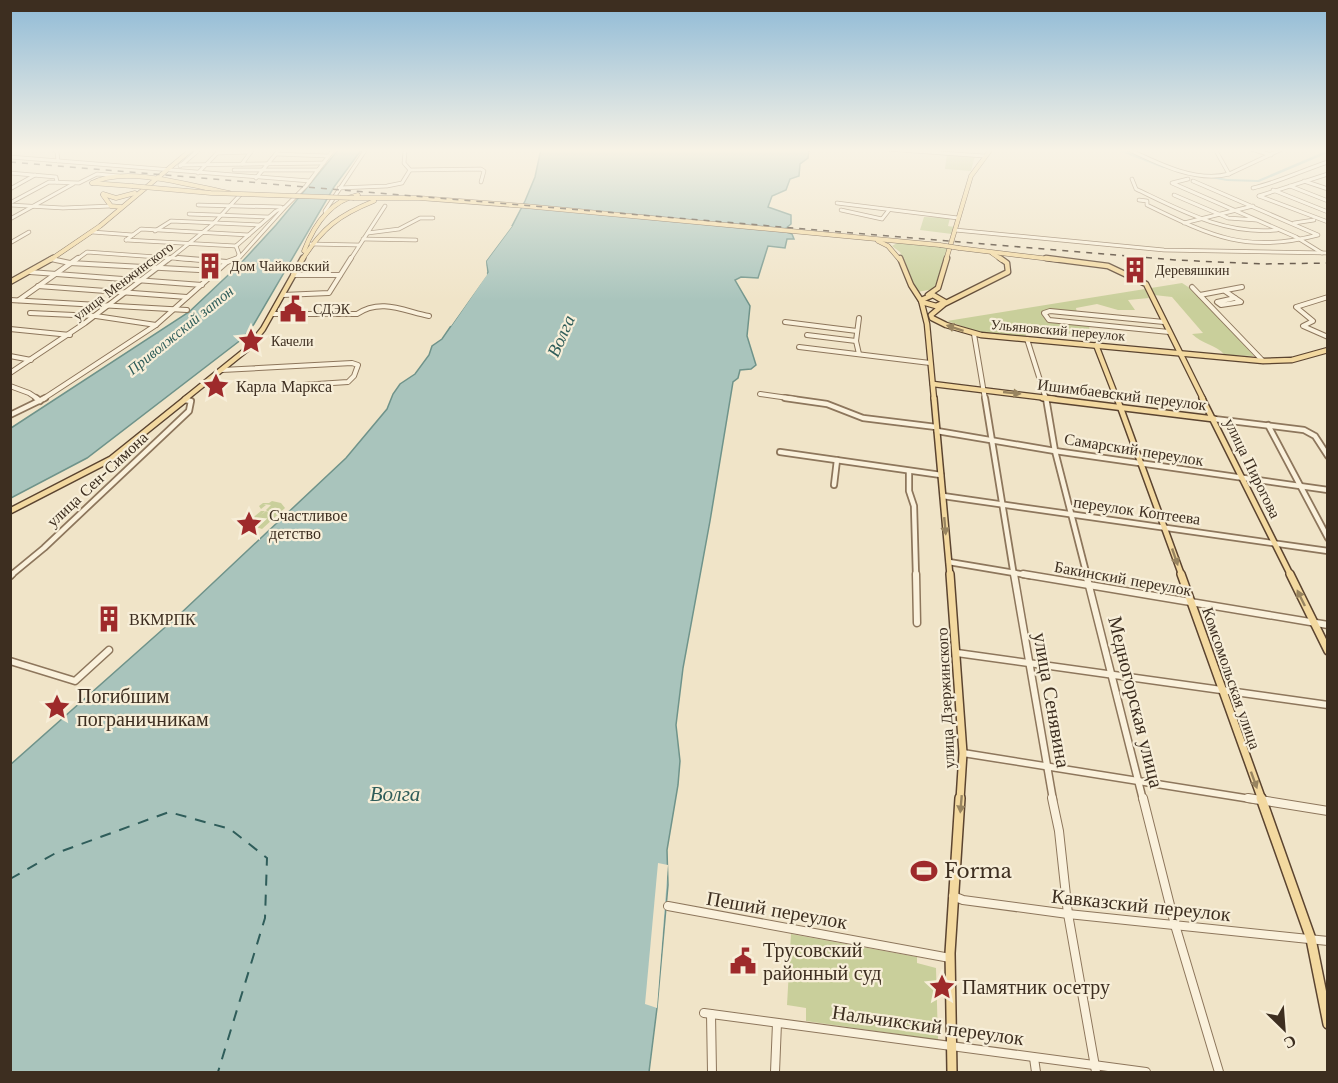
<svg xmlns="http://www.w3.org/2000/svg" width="1338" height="1083" viewBox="0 0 1338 1083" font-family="'Libre Baskerville',serif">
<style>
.green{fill:#c9cf9b}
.water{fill:#a9c4bc;stroke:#6f938a;stroke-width:1.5}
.pier{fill:#f0e4c8}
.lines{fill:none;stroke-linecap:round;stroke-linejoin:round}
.river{fill:#a9c4bc;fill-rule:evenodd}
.ferry{stroke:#2f5d5a;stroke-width:2;stroke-dasharray:11 9;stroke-linecap:butt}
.minor-far4-casing{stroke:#8d765c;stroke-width:4.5}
.minor-far3-casing{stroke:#8d765c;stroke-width:6}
.minor-far2-casing{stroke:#8d765c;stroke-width:8}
.minor-far1-casing{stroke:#8d765c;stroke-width:9}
.minor-casing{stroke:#8d765c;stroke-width:10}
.major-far4-casing{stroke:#5b4430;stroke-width:5}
.major-far3-casing{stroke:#5b4430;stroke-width:7}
.major-far2-casing{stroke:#5b4430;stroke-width:8}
.major-far1-casing{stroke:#5b4430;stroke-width:10}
.major-casing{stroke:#5b4430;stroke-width:12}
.minor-far4{stroke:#faf1dc;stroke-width:3}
.minor-far3{stroke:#faf1dc;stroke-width:4}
.minor-far2{stroke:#faf1dc;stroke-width:4.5}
.minor-far1{stroke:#faf1dc;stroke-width:6}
.minor{stroke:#faf1dc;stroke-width:8}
.major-far4{stroke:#f3d9a0;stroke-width:4}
.major-far3{stroke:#f3d9a0;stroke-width:4.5}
.major-far2{stroke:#f3d9a0;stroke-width:5}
.major-far1{stroke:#f3d9a0;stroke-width:7}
.major{stroke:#f3d9a0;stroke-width:9}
.rail{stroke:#3d2e20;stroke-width:1.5;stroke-dasharray:6 6;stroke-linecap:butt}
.major-bridge-casing{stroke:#5b4430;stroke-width:5;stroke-linecap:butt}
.major-bridge{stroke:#f3d9a0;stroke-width:4}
.oneway{fill:#988460}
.labels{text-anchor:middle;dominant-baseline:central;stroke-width:4.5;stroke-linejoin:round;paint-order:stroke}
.far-poi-label{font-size:14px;fill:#3d2e20;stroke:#f7eed8;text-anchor:start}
.far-street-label{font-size:14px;fill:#3d2e20;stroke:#f7eed8}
.far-water-label{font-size:15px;font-style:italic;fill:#2f5d5a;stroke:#f7eed8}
.poi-label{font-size:16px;fill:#3d2e20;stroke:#f7eed8;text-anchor:start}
.street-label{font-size:16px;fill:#3d2e20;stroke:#f7eed8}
.water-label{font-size:18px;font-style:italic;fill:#2f5d5a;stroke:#f7eed8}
.near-poi-label{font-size:20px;fill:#3d2e20;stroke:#f7eed8;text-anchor:start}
.near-street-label{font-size:20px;fill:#3d2e20;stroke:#f7eed8}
.near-water-label{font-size:21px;font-style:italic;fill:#2f5d5a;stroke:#f7eed8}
</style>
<rect width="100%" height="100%" fill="#f0e4c8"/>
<g class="green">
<path d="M947,154l28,2 -4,15 -26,-2z"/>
<path d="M924,217l26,1 -2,8 6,1 -2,7 -32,-4z"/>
<path d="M899,242l49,6 -14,41 -17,3 -17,-40 -8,-6z"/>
<path d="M1182,283l11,7 61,66 -29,-1c-10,-11 -23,-11 -33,-21l11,-1 -31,-36 -18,-2 -3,-7z"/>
<path d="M1145,289l4,9 -21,2 7,10h-17l-21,-6 -21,4 1,5 -34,-2 3,8 42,3 3,14 -39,-4 -2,-4 -24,-1v10l-44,-4 -35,-12z"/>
<path d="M272,501l9,2 4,5 -23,21 -9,-3 1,-3 -5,-2 12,-10h4l-4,4 5,-4 7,5 -7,-6 5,-5 -8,-1 3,1 -5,4 -2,-3 4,-3h6z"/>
<path d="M791,934l126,23v6l19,5 2,72 -132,-19v-13l-19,-3z"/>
</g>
<g class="water">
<path d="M339,149h23l-28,38 -80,137 -12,15 -155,119 -76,40v-70l178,-116 52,-49 35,-38z"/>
<path d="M541,149h268l-1,9 -8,6 -1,12 -9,3 -4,11 -14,6 -4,11 23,8v9l-5,4v4l6,2 2,5h-7l-2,9 -17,-2 -10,32 -17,-1 -6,3 15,26 -3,30 9,29 -5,4 -11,1 -2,8 -5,4 -23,139 -27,147 -7,57 4,36 -2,24 -11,65 1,35 -11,123 -8,64h-638l-1,-307 170,-151 166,-156 41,-49 6,-15 7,-10 15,-10 14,-19 3,-9 10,-7 46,-67 -2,-11 26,-35 13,-25 10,-24z"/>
</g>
<g class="pier">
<path d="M509,226h3l-26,35 1,14 -36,51 -3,-1 36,-51v-14z"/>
<path d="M658,863l10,2 -11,143 -12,-4z"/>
</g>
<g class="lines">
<g class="river">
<path d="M1114,149h7l46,18 -4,1z"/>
<path d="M1328,150v3l-69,29 -32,-1 -49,-9 2,-1 47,8 31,1z"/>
</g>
<path class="ferry" d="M10,879l44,-25 115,-42 61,17 37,29 -2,60 -47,154"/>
<g class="minor-far4-casing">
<g id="minor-far4">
<path d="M54,149l3,3 1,9"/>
<path d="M886,149l98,7"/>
<path d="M1128,149c29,14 68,34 101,25l-14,-25"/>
<path d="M1251,149l20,6"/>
<path d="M218,153l33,-1"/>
<path d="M276,154l52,2"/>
<path d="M10,157l300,24"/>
<path d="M242,164l11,-15"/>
<path d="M180,165l144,-2"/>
<path d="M180,166l20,-17"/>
<path d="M234,170h84"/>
<path d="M410,170l71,-1 3,2 -3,11"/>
<path d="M10,173l46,4 1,5"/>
<path d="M198,173l23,-24"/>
<path d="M1229,174l53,-25"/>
<path d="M256,178l24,-29"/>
<path d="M1132,179l4,10c46,22 89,46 141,41"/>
<path d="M1188,179l-16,4 124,54 26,16"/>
<path d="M1304,181l24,8"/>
<path d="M1290,186l38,15"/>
<path d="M339,188l48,-2 15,-3 8,-13 -6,-7 1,-12"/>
<path d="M1253,188c26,-6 50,-18 75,-26"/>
<path d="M10,189l25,-14"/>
<path d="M1273,190l55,22"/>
<path d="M1174,195l54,23 28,2"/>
<path d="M1259,196l69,26"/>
<path d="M1259,196l69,-22"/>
<path d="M1139,200l8,1v4c64,31 99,49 171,30l-125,-54"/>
<path d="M10,203l39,-21 30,1 18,-9 22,2"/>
<path d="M837,203l121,15"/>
<path d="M10,205l53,3 48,-2"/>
<path d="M198,205l83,2"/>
<path d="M841,210l41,9 7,-9"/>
<path d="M189,214l79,3"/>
<path d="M326,214l-1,-3 41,-62"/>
<path d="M10,219l63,-35"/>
<path d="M1184,223l69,-17"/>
<path d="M1294,223l20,-3"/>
<path d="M955,230l209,20 164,3"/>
<path d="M155,231l16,-10 89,4"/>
<path d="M92,232l41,3"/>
<path d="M368,233l31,-4 21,-11h13"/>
<path d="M363,239l53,1"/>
<path d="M126,240l15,-11 108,6"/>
<path d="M126,240l110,6"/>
<path d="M10,243l19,-11"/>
<path d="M311,244l48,1"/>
<path d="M239,258l45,-50"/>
<path d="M51,259l5,1"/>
<path d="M76,260l11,-8 112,8"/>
<path d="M168,260l44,-35 28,-30"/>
<path d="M237,260l2,-6 -3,-8 40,-35 9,-4 21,-21 28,-37"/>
<path d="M350,260l35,-54"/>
</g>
</g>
<g class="minor-far3-casing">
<g id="minor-far3">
<path d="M178,258l49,4"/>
<path d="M51,259l19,4 147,8"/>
<path d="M30,272l172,13"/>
<path d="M293,275h47"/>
<path d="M38,286l149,11"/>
<path d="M1192,287l71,74"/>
<path d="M1225,291l10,7"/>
<path d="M283,295l46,-2 22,-35"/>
<path d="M1200,295l42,-8"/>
<path d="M1328,297l-32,10 17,14 -10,5 25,11"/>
<path d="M1235,298l6,4 -20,3 -4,-3z"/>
<path d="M10,300l177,10"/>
<path d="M19,300l59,-42"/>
<path d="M30,313l66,3 60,9"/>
<path d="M273,314h84c24,-16 47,-3 72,2"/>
<path d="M859,318l-3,23 3,13"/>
<path d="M785,322l72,9"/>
<path d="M1164,322l-114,-11 -6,2 5,7 120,12"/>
<path d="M10,329l60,6"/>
<path d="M974,334l11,65"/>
<path d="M807,335l49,6"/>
<path d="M1027,339l19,60"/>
<path d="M799,347l131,16"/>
<path d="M10,356l21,4"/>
<path d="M222,370l130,-7 6,2 -4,11 -6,6 -46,3"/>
<path d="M10,373l75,-50 85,-65"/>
<path d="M10,386l19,7 9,6"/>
<path d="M760,394l35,5"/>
<path d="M43,399l113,-74 71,-63 11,-4"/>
</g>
</g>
<g class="minor-far2-casing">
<g id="minor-far2">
<path d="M36,398l4,3"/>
<path d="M785,398l42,6 36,14 73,9"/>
<path d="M985,398l29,178"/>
<path d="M1046,398l9,53 32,125"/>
<path d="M10,415l35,-17"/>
<path d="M1214,419l90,11 11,6 13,20"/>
<path d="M1268,425l60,113"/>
<path d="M937,431l118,20 273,39"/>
<path d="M780,452l161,23"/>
<path d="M909,471v20l5,15 2,70"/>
<path d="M834,485l3,-25"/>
<path d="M943,496l385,55"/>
<path d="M949,562l83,14"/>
<path d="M10,576l34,-28 145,-137 2,-10 -6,-1"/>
</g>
</g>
<g class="minor-far1-casing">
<g id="minor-far1">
<path d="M916,574l1,49"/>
<path d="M1014,574l39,226"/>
<path d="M1023,574l305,51"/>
<path d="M1086,574l57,226"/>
<path d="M10,576l2,-2"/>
<path d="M957,653l371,52"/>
<path d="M10,661l65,20 34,-31"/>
<path d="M963,753l294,47"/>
</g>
</g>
<g class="minor-casing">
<g id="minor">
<path d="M1052,798l7,33 9,83 28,158"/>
<path d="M1143,798l32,127 44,147"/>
<path d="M1248,798l80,13"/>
<path d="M953,896l10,4 105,14 260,27"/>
<path d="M668,906l282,52"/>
<path d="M704,1013l442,59"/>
<path d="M711,1014l1,58"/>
<path d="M1034,1058l2,14"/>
<path d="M775,1072l2,-49"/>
</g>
</g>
<g class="major-far4-casing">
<g id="major-far4">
<path d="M92,183c33,-18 101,3 137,10"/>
<path d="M92,183l40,3"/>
<path d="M103,194l13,4 19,-5"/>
<path d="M103,195l8,11 10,1"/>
<path d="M354,198h65l106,8 415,39"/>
<path d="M878,241l10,5 12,14"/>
<path d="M959,248l99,12"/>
<path d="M304,251c10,-26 26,-50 54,-56"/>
<path d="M992,253l10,7"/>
<path d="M50,260l50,-34 92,-77"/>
<path d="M302,260c20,-32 37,-45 72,-59"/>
<path d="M946,260l25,-84 20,-27"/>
</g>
</g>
<g class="major-far3-casing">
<g id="major-far3">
<path d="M900,258l11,27 11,17 14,4 9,-4 -12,-7 -12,5"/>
<path d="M1046,258l62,8 38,18 57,115"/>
<path d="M10,282l43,-24"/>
<path d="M928,295l10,-7 9,-30"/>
<path d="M921,300l6,24 7,75"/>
<path d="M944,304l64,-32 -1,-9 -7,-5"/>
<path d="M943,305l-12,10 1,3 14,7 35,10 282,26 29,-1 36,-10"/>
<path d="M1096,345l21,54"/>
<path d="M933,384l122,15"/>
<path d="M185,399l62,-50 16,-20 40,-71"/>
</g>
</g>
<g class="major-far2-casing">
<g id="major-far2">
<path d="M934,398l16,178"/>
<path d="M1043,398l171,21"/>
<path d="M1117,398l65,178"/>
<path d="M1202,398l89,178"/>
<path d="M10,511l101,-52 76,-61"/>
</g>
</g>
<g class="major-far1-casing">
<g id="major-far1">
<path d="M950,574l13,179 -3,47"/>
<path d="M1181,574l81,226"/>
<path d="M1290,574l38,77"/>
</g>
</g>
<g class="major-casing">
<g id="major">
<path d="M1261,798l50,141 17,85"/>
<path d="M952,1072l-2,-119 10,-155"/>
</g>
</g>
<use href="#minor-far4" class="minor-far4"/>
<use href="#minor-far3" class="minor-far3"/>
<use href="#minor-far2" class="minor-far2"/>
<use href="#minor-far1" class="minor-far1"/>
<use href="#minor" class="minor"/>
<use href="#major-far4" class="major-far4"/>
<use href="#major-far3" class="major-far3"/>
<use href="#major-far2" class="major-far2"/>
<use href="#major-far1" class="major-far1"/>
<use href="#major" class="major"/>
<path class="rail" d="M10,162l1165,98 88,4 65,-1"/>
<g class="major-bridge-casing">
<g id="major-bridge">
<path d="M132,186l79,7 143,5"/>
<path d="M940,245l19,3"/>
</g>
</g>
<use href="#major-bridge" class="major-bridge"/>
</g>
<defs><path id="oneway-solid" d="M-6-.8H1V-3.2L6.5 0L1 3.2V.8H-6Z" transform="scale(1.5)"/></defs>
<g class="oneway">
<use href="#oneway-solid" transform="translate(955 328) rotate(-162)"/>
<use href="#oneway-solid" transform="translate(1012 393) rotate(6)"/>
<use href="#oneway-solid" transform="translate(945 526) rotate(85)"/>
<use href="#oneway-solid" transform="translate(1175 557) rotate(71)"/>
<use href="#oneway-solid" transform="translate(1301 598) rotate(-116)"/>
<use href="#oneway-solid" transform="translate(1254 780) rotate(70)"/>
<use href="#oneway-solid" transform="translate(961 804) rotate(95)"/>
</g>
<linearGradient id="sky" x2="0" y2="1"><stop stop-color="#8fbad6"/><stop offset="0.5" stop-color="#f8f3e6"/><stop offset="1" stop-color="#f8f3e6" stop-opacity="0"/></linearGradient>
<rect width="1338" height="301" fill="url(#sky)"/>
<defs>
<g id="building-bare" transform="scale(2.07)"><path d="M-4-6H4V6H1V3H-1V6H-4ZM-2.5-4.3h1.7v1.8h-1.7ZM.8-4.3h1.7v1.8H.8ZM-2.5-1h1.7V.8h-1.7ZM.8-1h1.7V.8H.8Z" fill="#9e2a2b" stroke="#f7eed8" stroke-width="2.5" paint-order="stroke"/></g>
<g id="civic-bare" transform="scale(2.07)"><path d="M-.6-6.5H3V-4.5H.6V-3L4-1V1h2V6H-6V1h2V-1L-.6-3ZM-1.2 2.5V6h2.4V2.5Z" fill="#9e2a2b" stroke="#f7eed8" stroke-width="2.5" paint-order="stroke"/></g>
<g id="sight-bare" transform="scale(2.07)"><path d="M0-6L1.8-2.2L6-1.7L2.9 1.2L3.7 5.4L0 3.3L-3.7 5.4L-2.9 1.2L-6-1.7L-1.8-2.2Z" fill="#9e2a2b" stroke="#f7eed8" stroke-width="2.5" paint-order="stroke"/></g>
<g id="stadium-bare" transform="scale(2.07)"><path d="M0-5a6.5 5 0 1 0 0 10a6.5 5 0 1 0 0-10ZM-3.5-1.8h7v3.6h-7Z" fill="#9e2a2b" stroke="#f7eed8" stroke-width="2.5" paint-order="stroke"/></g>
</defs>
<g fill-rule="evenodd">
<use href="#building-bare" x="210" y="266"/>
<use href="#building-bare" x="1135" y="270"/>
<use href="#civic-bare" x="293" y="309"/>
<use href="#sight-bare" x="251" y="341"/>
<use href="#sight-bare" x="216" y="386"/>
<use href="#sight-bare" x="249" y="524"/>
<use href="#building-bare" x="109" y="619"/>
<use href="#sight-bare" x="57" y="707"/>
<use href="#stadium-bare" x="924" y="871"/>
<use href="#civic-bare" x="743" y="961"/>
<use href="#sight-bare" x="942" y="987"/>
</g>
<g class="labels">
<g class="far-poi-label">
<text x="230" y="266">Дом Чайковский</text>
<text x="1155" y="270">Деревяшкин</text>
<text x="313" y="309">СДЭК</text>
<text x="271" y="341">Качели</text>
</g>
<g class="far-street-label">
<text transform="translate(123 281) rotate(-37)">улица Менжинского</text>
<text transform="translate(1058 330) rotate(5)">Ульяновский переулок</text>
</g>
<g class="far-water-label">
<text transform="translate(180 330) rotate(-39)">Приволжский затон</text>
</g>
<g class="poi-label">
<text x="236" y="386">Карла Маркса</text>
<text x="269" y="515">Счастливое<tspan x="269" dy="18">детство</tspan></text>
<text x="129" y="619">ВКМРПК</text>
</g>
<g class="street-label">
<text transform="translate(1122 394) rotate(7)">Ишимбаевский переулок</text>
<text transform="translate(1134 449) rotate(9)">Самарский переулок</text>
<text transform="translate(1253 468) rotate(64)">улица Пирогова</text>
<text transform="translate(97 479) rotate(-43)">улица Сен-Симона</text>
<text transform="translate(1137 510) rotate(8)">переулок Коптеева</text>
<text transform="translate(1123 578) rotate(10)">Бакинский переулок</text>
<text transform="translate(1232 678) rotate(71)">Комсомольская улица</text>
<text transform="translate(945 698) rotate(-93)">улица Дзержинского</text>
</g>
<g class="water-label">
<text transform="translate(561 336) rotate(-66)">Волга</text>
</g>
<g class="near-poi-label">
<text x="77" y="696">Погибшим<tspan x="77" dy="23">пограничникам</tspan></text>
<text x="944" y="871">Forma</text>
<text x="763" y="950">Трусовский<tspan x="763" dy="23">районный суд</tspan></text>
<text x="962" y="987">Памятник осетру</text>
</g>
<g class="near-street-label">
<text transform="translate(1052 700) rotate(80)">улица Сенявина</text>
<text transform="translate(1136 702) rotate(76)">Медногорская улица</text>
<text transform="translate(1141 905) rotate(6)">Кавказский переулок</text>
<text transform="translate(777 910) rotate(10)">Пеший переулок</text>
<text transform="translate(928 1025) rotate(8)">Нальчикский переулок</text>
</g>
<g class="near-water-label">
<text x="395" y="794">Волга</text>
</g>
</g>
<rect width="1338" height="1083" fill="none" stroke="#3d2e20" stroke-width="24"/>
<g transform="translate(1284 1029) rotate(155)" stroke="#f7eed8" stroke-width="4.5" paint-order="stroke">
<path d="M0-4.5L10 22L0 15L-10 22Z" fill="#3d2e20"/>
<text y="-9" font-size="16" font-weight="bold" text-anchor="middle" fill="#3d2e20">С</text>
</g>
</svg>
